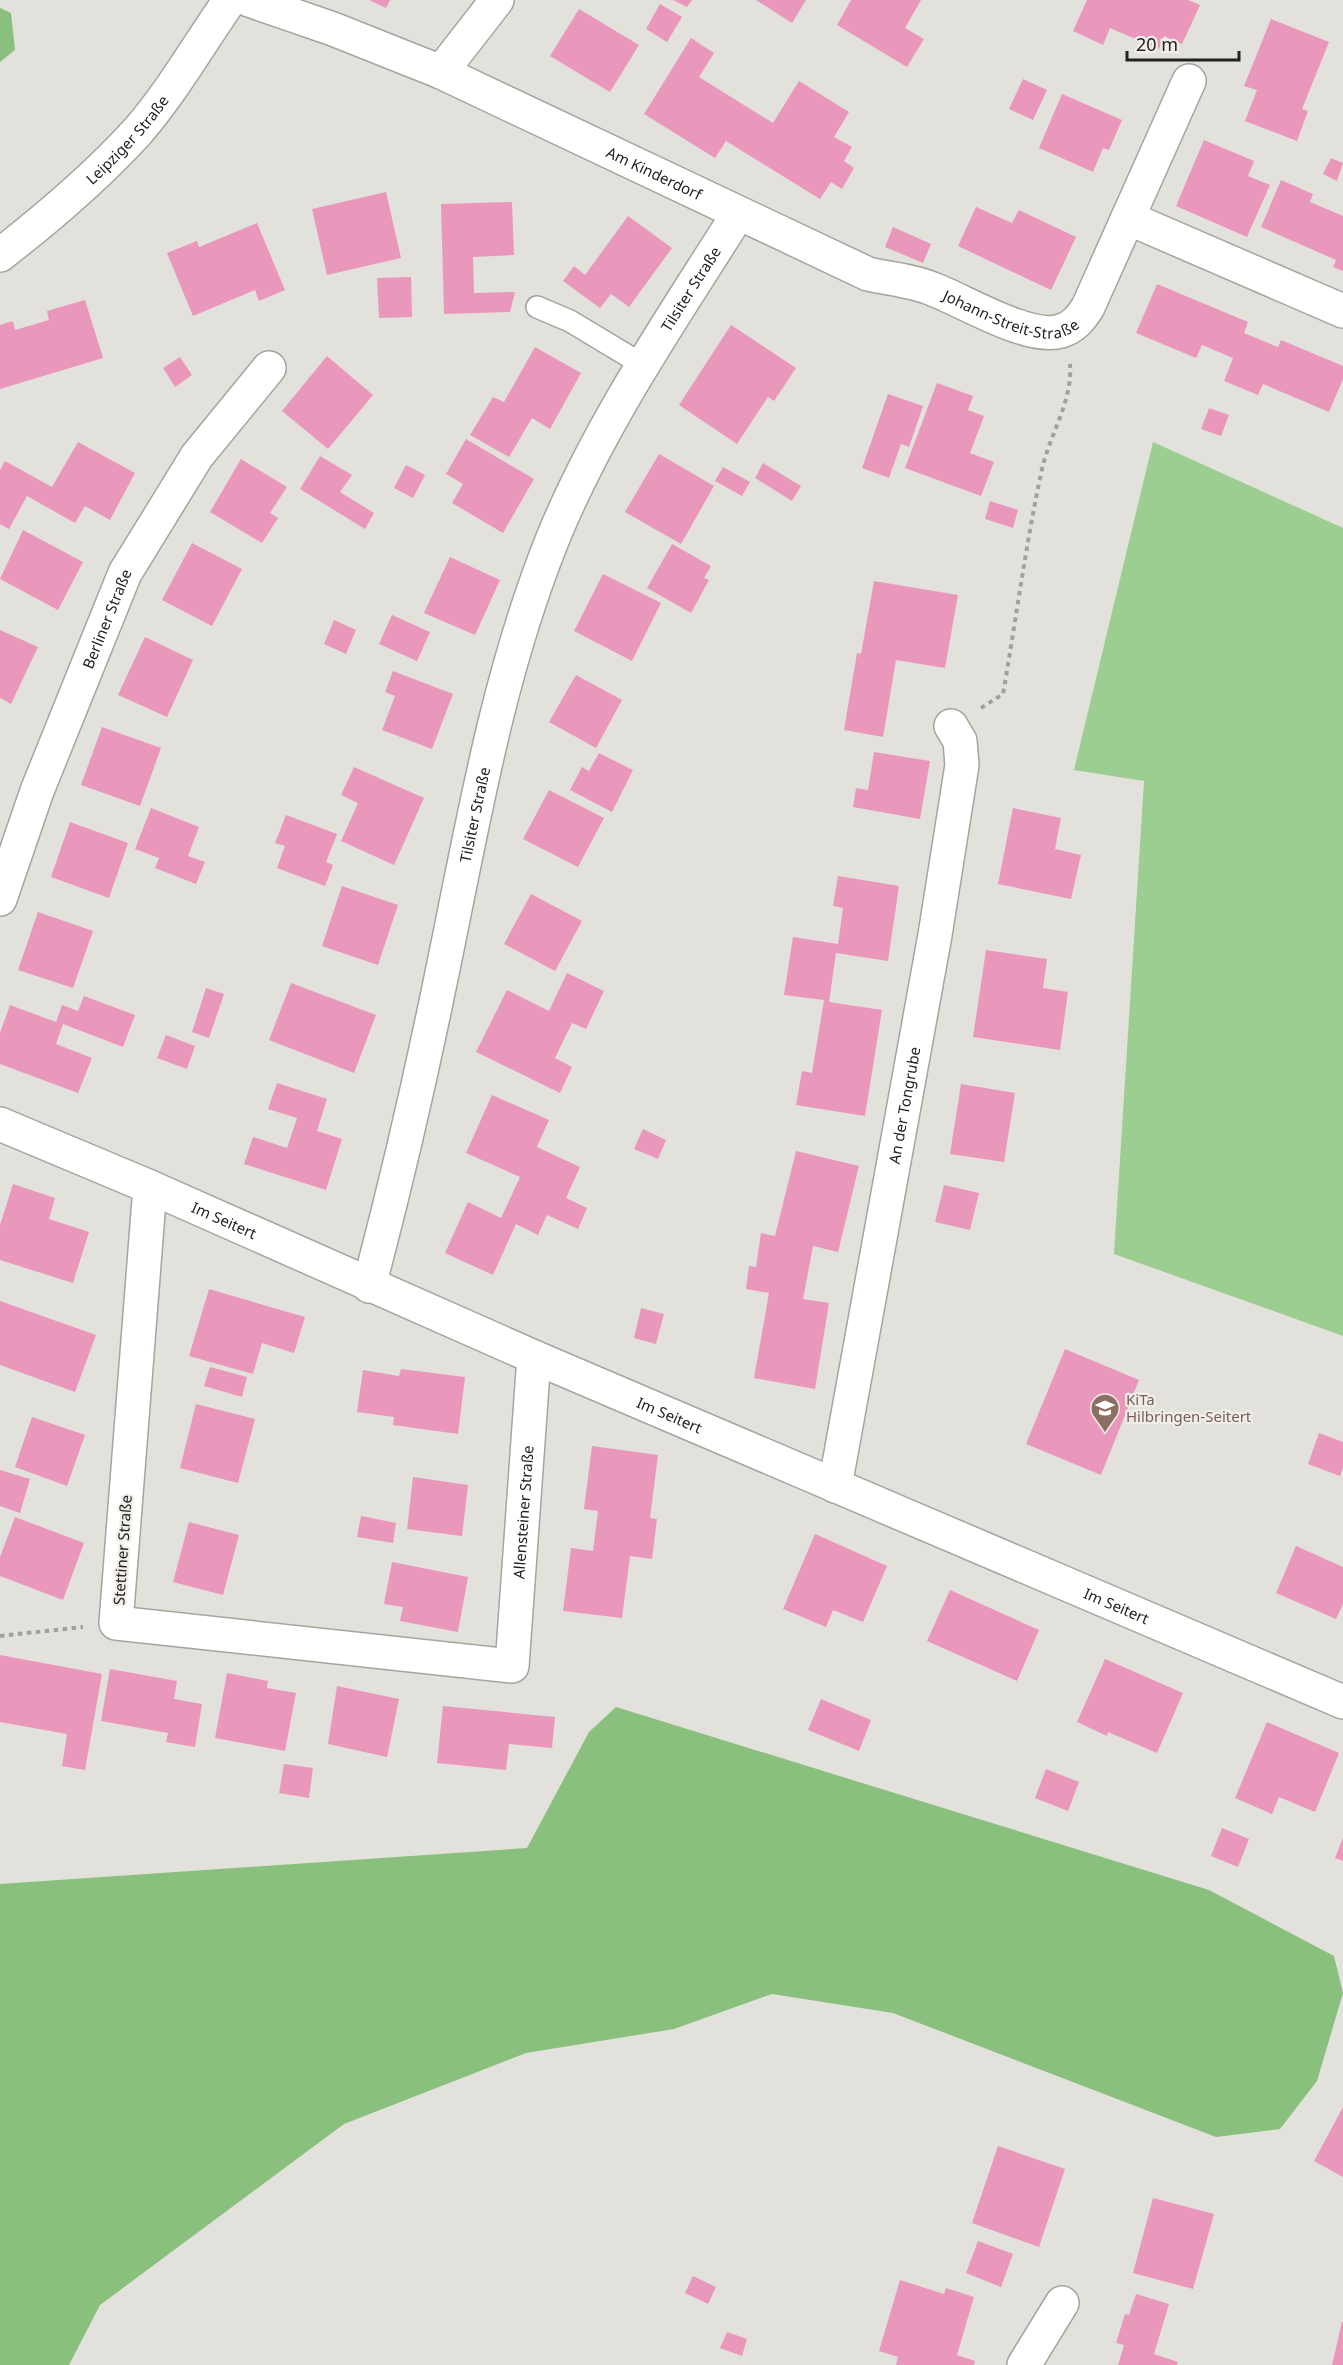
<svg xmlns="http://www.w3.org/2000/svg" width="1343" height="2365" viewBox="0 0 1343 2365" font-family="'Noto Sans',sans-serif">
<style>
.green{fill:#9dce91}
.forest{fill:#8ac07d}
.building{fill:#ea97bc}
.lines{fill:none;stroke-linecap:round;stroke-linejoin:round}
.service-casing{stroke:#a6a49f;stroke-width:24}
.minor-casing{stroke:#a6a49f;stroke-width:36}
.path{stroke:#a2a09c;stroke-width:4;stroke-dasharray:4.5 4.5;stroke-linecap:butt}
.service{stroke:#fff;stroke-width:21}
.minor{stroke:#fff;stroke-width:33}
.labels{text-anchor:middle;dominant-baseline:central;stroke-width:4.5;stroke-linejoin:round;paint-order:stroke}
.street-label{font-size:15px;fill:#232221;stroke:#f1eee9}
.education-label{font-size:15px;fill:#785e54;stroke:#f1eee9;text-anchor:start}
</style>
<rect width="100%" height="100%" fill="#e3e1dc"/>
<path class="green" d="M1153,442l190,86v808l-229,-82 30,-473 -70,-11z"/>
<g class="forest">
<path d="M0,8l11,5 4,37 -15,12z"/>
<path d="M616,1707l593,183 125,66 9,37 -26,88 -37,48 -64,8 -323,-124 -121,-19 -98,35 -148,24 -182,71 -244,181 -31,60h-69v-481l527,-36 62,-116z"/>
</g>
<g class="building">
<path d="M369,0h21l-4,8z"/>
<path d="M673,0h19l-5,7z"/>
<path d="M756,0h50l-14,23z"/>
<path d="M851,0h70l-16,28 19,11 -17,28 -70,-42z"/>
<path d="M1087,0h101l12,5 -18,39 -18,-8 -5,13 -49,-21 -7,17 -30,-14z"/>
<path d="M660,4l22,13 -15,25 -21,-13z"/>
<path d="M579,9l60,36 -29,47 -60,-36z"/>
<path d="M1271,19l58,23 -27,67 6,2 -11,30 -52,-20 12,-31 -13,-4z"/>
<path d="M691,38l23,15 -15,24 74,46 26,-42 50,31 -15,25 18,10 -8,14 10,7 -12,21 -11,-7 -11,17 -94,-58 -11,17 -71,-44z"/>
<path d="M1023,79l24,11 -14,30 -24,-11z"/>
<path d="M1062,94l60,26 -13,30 -6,-2 -10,24 -54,-24z"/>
<path d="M1204,140l50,21 -6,15 22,9 -23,52 -71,-31z"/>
<path d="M1331,158l12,5 -6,18 -14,-7z"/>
<path d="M1281,180l32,14 -3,8 33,14v55l-10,-4 3,-7 -75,-33z"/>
<path d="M386,192l15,66 -74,17 -15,-66z"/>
<path d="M512,202l2,53 -41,2 1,36 41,-1 -5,20 -66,2 -3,-110z"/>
<path d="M976,207l36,16 7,-13 57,27 -25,53 -93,-44z"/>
<path d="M628,216l44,32 -43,59 -18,-13 -11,14 -37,-27 11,-15 11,9z"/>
<path d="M257,223l28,67 -26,11 -4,-11 -62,26 -26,-63 30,-12 2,6z"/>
<path d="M893,227l38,17 -8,19 -38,-16z"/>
<path d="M411,277l1,40 -33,1 -2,-40z"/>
<path d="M1157,284l91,38 -4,11 34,14 3,-7 62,26v13l-14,33 -66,-28 -5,11 -34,-14 9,-23 -31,-13 -6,13 -60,-25z"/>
<path d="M85,300l18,58 -103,31v-64l13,-4 2,9 34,-10 -2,-9z"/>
<path d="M731,325l65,43 -22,33 -6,-4 -31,47 -58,-39z"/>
<path d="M535,347l46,26 -31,56 -18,-11 -23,39 -39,-22 23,-38 11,5z"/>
<path d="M327,356l46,39 -45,54 -46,-38z"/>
<path d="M180,357l12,18 -17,12 -12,-19z"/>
<path d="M937,383l36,13 -5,14 16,6 -14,37 24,9 -13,34 -76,-28z"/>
<path d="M888,394l35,12 -14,41 -8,-3 -12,34 -27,-10z"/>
<path d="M1209,408l20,7 -8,21 -20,-7z"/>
<path d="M466,439l68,40 -31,54 -51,-30 11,-19 -17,-10z"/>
<path d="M78,442l57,31 -25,47 -25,-14 -10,17 -48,-27 -18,33 -9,-5v-54l5,-9 47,26z"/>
<path d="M659,454l55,32 -33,58 -56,-32z"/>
<path d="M320,456l32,19 -12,17 34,21 -9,16 -65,-40z"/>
<path d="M241,459l46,28 -17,26 8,5 -16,25 -52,-31z"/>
<path d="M763,463l38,23 -9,15 -37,-23z"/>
<path d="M406,465l19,10 -12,23 -19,-10z"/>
<path d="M723,467l27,15 -8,14 -27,-15z"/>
<path d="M990,501l28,9 -5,18 -28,-9z"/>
<path d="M23,530l60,32 -25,48 -58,-31z"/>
<path d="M192,543l50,26 -30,57 -50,-26z"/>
<path d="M672,544l39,22 -7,12 5,2 -18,33 -44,-25z"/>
<path d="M450,557l50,23 -25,55 -51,-22z"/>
<path d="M603,574l58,29 -29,58 -58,-30z"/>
<path d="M874,581l84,14 -13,73 -49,-8 -13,77 -39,-7 13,-77 4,1z"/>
<path d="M392,615l38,17 -13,29 -38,-17z"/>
<path d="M334,620l22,10 -10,24 -22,-10z"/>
<path d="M0,630l38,17 -27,57 -11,-6z"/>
<path d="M145,637l48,23 -26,57 -49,-22z"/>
<path d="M393,671l60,23 -21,55 -50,-19 13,-34 -10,-4z"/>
<path d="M576,675l46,25 -26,48 -47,-26z"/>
<path d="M102,727l59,21 -21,58 -59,-21z"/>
<path d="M874,752l56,9 -10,58 -67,-12 3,-19 12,2z"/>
<path d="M599,753l34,17 -21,42 -42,-22 12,-23 7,4z"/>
<path d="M354,767l70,31 -30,67 -53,-24 17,-38 -17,-8z"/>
<path d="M549,790l55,28 -26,49 -55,-28z"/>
<path d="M151,808l48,19 -11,29 17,6 -9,22 -41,-16 4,-10 -24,-9z"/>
<path d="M1013,808l48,10 -6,31 26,6 -10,44 -73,-15z"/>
<path d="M286,815l51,19 -11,28 7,3 -8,21 -48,-18 8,-22 -10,-3z"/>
<path d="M70,822l58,21 -19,55 -58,-21z"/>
<path d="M838,876l61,10 -11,75 -52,-8 -7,49 53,8 -17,106 -69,-11 6,-34 10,2 12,-73 -40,-5 9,-58 45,7 5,-36 -10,-2z"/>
<path d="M342,886l56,19 -20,60 -56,-19z"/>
<path d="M531,894l51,27 -27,50 -51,-27z"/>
<path d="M38,912l55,19 -20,57 -55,-18z"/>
<path d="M986,950l61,9 -4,29 25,4 -8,58 -87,-13z"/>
<path d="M567,973l37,18 -18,38 -14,-6 -17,35 17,9 -12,26 -84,-41 31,-62 42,21z"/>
<path d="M291,983l85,32 -22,58 -85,-33z"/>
<path d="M206,988l18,6 -15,44 -17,-6z"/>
<path d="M84,996l51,19 -12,32 -60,-23 -7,20 36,14 -14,35 -78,-29v-31l10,-28 46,17 6,-17 16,6z"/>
<path d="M166,1035l29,11 -8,23 -30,-11z"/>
<path d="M277,1083l50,16 -10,32 25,8 -16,51 -82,-26 9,-27 34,11 10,-30 -29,-9z"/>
<path d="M961,1084l54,9 -11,69 -54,-8z"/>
<path d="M492,1095l57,25 -12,27 43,20 -14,31 21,10 -9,21 -31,-14 -9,20 -22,-11 -23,51 -48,-22 23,-51 33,16 19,-41 -54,-24z"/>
<path d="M643,1129l23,11 -8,19 -24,-10z"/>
<path d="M796,1151l63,15 -21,86 -25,-6 -10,53 26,4 -14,86 -61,-11 15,-85 -23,-4 3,-23 7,1 5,-34 14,3z"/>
<path d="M13,1184l42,14 -6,21 40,13 -16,51 -73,-23v-35z"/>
<path d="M944,1185l35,8 -9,37 -35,-8z"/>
<path d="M209,1289l96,28 -11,36 -32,-10 -9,31 -64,-18z"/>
<path d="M0,1301l96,34 -21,57 -75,-27z"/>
<path d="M641,1308l23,6 -8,30 -22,-6z"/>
<path d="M1065,1349l74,31 -38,95 -75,-31z"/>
<path d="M210,1367l37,10 -5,20 -38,-11z"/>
<path d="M401,1369l64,8 -7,57 -65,-9 1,-8 -37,-5 6,-42 36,6z"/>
<path d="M196,1404l59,15 -17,64 -58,-15z"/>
<path d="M32,1417l53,18 -18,51 -52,-19z"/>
<path d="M1319,1433l24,9v25l-3,9 -32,-12z"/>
<path d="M592,1446l66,9 -8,63 7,1 -5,40 -22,-3 -8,62 -59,-7 8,-63 22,3 5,-40 -14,-2z"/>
<path d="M0,1470l30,9 -10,34 -20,-7z"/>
<path d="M413,1477l55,8 -6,51 -55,-7z"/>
<path d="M361,1516l35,7 -3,20 -36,-6z"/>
<path d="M15,1517l69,26 -21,57 -63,-24v-19z"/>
<path d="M189,1522l50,13 -16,60 -50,-13z"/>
<path d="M815,1534l72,32 -24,56 -30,-12 -7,17 -43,-18z"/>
<path d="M1296,1546l47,21v37l-7,15 -60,-26z"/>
<path d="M392,1562l76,15 -10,55 -58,-11 3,-14 -19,-3z"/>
<path d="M950,1590l89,40 -22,51 -90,-40z"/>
<path d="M0,1655l102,19 -17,96 -23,-4 5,-32 -67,-12z"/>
<path d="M1105,1659l78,34 -26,60 -49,-21 -1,4 -30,-14z"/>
<path d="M110,1669l67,12 -3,18 28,5 -7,43 -29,-5 2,-9 -67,-12z"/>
<path d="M227,1673l41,8 -1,7 29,5 -11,58 -70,-13z"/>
<path d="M337,1686l62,13 -12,58 -59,-13z"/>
<path d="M821,1699l50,21 -12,31 -51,-21z"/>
<path d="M443,1706l112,11 -3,31 -43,-4 -3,26 -69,-7z"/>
<path d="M1267,1722l72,31 -24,59 -36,-15 -7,17 -37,-16z"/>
<path d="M284,1764l29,4 -4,30 -30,-5z"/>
<path d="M1046,1769l33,13 -11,29 -33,-13z"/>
<path d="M1222,1828l27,11 -11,28 -27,-11z"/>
<path d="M1343,1838v23l-8,-3z"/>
<path d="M1343,2107v70l-29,-16z"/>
<path d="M998,2146l67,23 -26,78 -67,-24z"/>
<path d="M1153,2198l61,16 -21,75 -60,-16z"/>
<path d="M978,2241l35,13 -12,33 -35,-14z"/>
<path d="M693,2276l23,11 -8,17 -23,-11z"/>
<path d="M900,2280l44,14 2,-6 28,9 -17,58 18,6 -1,4h-78l2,-8 -19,-6z"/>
<path d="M1136,2294l33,10 -15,50 24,8 -1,3h-59l6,-20 -8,-2 9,-29 4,1z"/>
<path d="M1343,2322v43h-11l10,-43z"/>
<path d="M727,2332l20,7 -5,17 -22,-8z"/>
</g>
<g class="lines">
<g class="service-casing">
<path id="service" d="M537,307l33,14 73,44"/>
</g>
<g class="minor-casing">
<g id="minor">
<path id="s1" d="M249,0l84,29 108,43 427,202c22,5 47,7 67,16 31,12 95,51 126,41 13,-4 20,-13 27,-24l101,-226"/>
<path d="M441,72l56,-72"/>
<path d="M1128,218l215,93"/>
<path id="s2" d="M0,255c49,-38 95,-77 137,-123 35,-40 62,-88 93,-132"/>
<path id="s3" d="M0,899l37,-108 88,-218 72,-117 72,-88"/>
<path id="s4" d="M0,1124l150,63 384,170 809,345"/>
<path id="s5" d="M150,1187l-34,436 396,43 22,-309"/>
<path id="s6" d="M369,1286c27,-102 51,-205 72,-308 31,-148 55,-299 112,-440 47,-115 119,-219 185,-324"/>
<path id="s7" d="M835,1486l100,-551 27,-170 -2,-24 -9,-15"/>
<path d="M1024,2365l38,-62"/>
</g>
</g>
<g class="path">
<path d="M981,708l22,-14c13,-75 23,-151 39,-225 8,-35 31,-69 28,-105"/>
<path d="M0,1636l83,-9"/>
</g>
<use href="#service" class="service"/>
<use href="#minor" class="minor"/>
</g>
<defs>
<g id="school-pin" transform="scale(1.5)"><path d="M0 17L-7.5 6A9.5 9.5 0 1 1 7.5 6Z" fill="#8d6e63" stroke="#f1eee9"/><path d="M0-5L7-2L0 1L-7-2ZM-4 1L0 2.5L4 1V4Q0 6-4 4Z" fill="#fff"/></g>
</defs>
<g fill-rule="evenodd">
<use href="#school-pin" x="1105" y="1408"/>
</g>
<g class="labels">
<g class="street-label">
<text stroke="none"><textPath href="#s2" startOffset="172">Leipziger Straße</textPath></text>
<text stroke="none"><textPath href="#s1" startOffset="441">Am Kinderdorf</textPath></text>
<text stroke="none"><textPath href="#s6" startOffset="1056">Tilsiter Straße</textPath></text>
<text stroke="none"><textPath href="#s1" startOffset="828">Johann-Streit-Straße</textPath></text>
<text stroke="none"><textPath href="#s3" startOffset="300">Berliner Straße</textPath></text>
<text stroke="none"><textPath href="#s6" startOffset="483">Tilsiter Straße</textPath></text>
<text stroke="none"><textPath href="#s7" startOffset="387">An der Tongrube</textPath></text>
<text stroke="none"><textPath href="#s4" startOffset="244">Im Seitert</textPath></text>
<text stroke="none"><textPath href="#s4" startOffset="730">Im Seitert</textPath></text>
<text stroke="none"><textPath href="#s5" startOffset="990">Allensteiner Straße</textPath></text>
<text transform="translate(122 1550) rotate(-86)">Stettiner Straße</text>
<text stroke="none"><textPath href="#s4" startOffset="1216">Im Seitert</textPath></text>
</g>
<g class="education-label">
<text x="1126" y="1399">KiTa<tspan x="1126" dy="17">Hilbringen-Seitert</tspan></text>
</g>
</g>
<path d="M1127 51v9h112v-9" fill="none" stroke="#232221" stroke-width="3"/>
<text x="1136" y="51" font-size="18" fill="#232221" stroke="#f1eee9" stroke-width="4.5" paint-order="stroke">20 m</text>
</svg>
